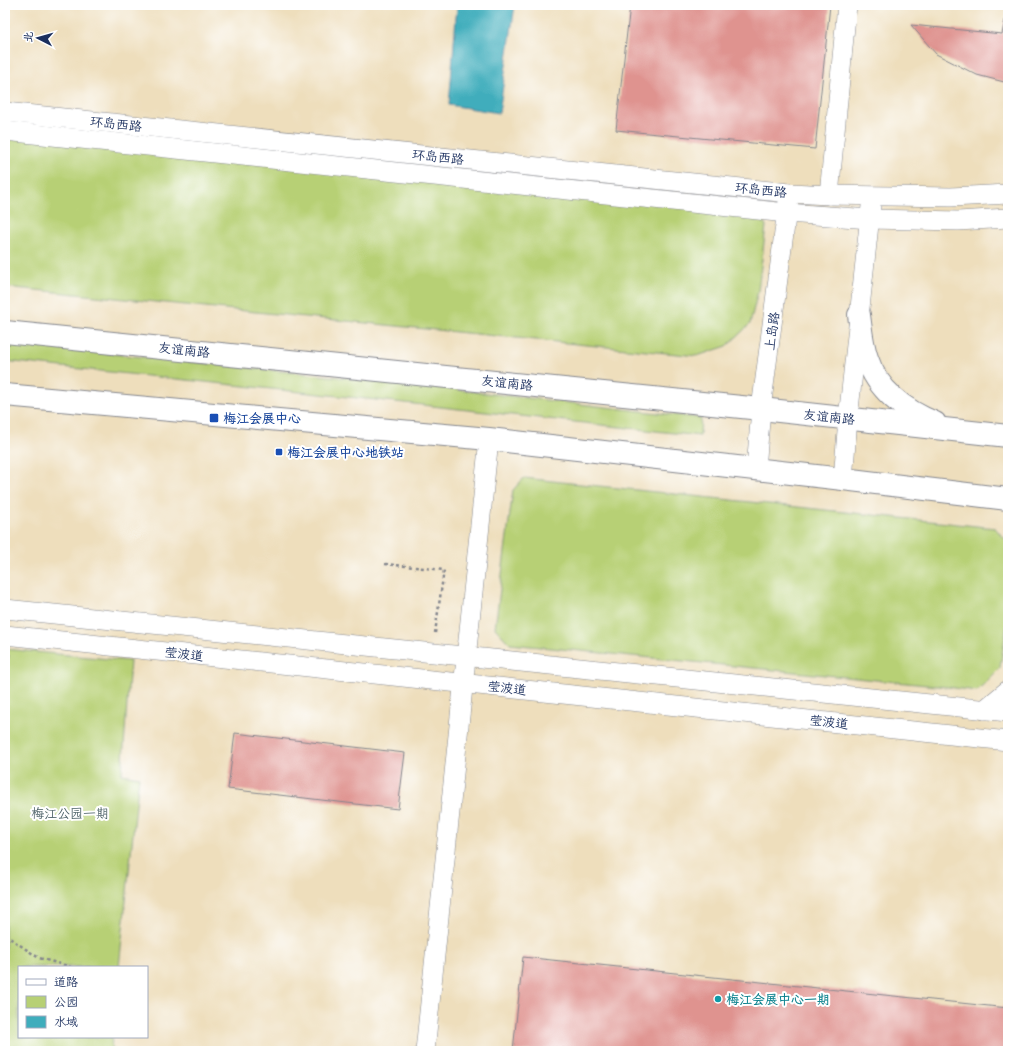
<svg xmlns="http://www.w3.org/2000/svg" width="1013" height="1056" viewBox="0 0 1013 1056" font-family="Itim,'LXGW WenKai TC',sans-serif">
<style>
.green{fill:#b7d075;stroke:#69806a}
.water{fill:#3fadbc;stroke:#2d6e8d}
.building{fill:#df938f}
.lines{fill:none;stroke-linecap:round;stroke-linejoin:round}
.minor-casing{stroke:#84868d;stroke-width:20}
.major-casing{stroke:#84868d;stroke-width:24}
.path{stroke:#84868d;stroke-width:2.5;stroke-dasharray:3 3;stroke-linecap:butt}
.minor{stroke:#fff;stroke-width:19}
.major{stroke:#fff;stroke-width:22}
.transit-dot{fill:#1a4fb4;stroke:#fff;stroke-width:1.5}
.culture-dot{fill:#0f9aa8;stroke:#fff;stroke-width:1.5}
.labels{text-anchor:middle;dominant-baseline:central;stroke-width:4;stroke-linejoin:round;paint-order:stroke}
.street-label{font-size:13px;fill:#1b2f5e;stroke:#fff}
.transit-label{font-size:13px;font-weight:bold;fill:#164399;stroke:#fff;text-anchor:start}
.park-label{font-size:13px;fill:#4a5f65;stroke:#fff}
.culture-label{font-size:13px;font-weight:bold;fill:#0d838f;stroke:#fff;text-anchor:start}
</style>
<rect width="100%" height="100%" fill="#fff"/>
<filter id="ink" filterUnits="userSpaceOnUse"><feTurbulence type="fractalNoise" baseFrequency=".025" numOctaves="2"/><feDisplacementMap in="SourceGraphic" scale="8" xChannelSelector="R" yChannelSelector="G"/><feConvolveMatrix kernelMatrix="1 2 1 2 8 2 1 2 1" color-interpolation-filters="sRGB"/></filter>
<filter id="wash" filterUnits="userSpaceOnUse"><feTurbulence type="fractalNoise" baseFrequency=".012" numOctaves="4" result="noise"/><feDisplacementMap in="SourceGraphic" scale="16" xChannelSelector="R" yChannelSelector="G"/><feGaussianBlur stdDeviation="0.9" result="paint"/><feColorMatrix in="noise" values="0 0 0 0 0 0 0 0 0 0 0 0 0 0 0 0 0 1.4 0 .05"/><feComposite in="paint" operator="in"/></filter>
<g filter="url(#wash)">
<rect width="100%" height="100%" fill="#eedebc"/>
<g class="green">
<path d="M5,131l755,80 6,15 -8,65 -8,33 -23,22 -30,10 -692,-69z"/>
<path d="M5,343l402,41 294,34 -1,18 -295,-33 -400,-42z"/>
<path d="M524,478l471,50 13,14v77l-8,49 -23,23 -30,-4 -437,-43 -15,-16 18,-138z"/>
<path d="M5,649l125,12 -8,113 17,3 -20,190h-100v70h93l-1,14h-106z"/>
</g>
<path class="water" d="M457,5h58l-16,108 -50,-8z"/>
<g id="blocks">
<g class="building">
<path d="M630,5h200l-15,144 -199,-19z"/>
<path d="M1005,20h3v63l-31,-8 -41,-21 -25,-29 91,9z"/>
<path d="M235,733l170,20 -7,56 -170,-20z"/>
<path d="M523,957l485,51v43h-495z"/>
</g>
</g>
</g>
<g filter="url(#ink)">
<use href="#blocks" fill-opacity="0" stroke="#84868d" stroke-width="1"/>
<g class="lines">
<g class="minor-casing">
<g id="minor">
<path d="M5,112l785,81 39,2 122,2 57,-3"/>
<path d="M5,131l782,82 83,6 88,2 50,-3"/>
<path d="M829,195l18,-190"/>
<path d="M756,469l5,-60 27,-207"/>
<path d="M843,479l5,-60 23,-213"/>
<path d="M5,609l1003,103"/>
<path d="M5,635l1003,106"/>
<path d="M984,710l24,-20"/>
<path d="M425,1051l64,-612"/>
</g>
</g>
<g class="major-casing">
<g id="major">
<path d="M859,315c2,14 3,29 8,43 10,32 38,53 68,65"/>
<path d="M5,332l756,77 247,27"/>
<path d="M5,395l484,44 354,40 165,20"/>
</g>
</g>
<g class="path">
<path d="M5,440l2,-24"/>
<path d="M385,564l59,6 -9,63"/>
<path d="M5,661l6,-6"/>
<path d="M5,935l34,23 32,9"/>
</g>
<use href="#minor" class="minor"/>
<use href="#major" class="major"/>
</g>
</g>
<g class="transit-dot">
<rect x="209" y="413" width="10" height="10" rx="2"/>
<rect x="275" y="448" width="8" height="8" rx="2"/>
</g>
<circle class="culture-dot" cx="718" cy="999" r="4"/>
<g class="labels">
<g class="street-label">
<text transform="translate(116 124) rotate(6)">环岛西路</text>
<text transform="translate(438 157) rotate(6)">环岛西路</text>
<text transform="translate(761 190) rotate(6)">环岛西路</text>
<text transform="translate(772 331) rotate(-82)">上岛路</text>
<text transform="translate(184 350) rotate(6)">友谊南路</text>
<text transform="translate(507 383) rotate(6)">友谊南路</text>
<text transform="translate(829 417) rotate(6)">友谊南路</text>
<text transform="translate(184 654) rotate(6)">莹波道</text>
<text transform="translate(507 688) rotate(6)">莹波道</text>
<text transform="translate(829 722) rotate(6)">莹波道</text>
</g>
<g class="transit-label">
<text x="223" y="418">梅江会展中心</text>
<text x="287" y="452">梅江会展中心地铁站</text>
</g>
<g class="park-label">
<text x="70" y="813">梅江公园一期</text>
</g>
<g class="culture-label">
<text x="726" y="999">梅江会展中心一期</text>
</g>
</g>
<rect width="1013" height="1056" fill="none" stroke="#fff" stroke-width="20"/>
<rect x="18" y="966" width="130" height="72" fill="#ffffff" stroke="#a4acbf"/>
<rect x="26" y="979" width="20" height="6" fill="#ffffff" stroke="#a4acbf"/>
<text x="54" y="986" font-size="12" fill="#1b2f5e">道路</text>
<rect x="26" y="996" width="20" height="12" fill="#b7d075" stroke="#a4acbf"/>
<text x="54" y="1006" font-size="12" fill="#1b2f5e">公园</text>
<rect x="26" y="1016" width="20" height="12" fill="#3fadbc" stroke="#a4acbf"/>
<text x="54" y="1026" font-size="12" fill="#1b2f5e">水域</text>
<g transform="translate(38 38) rotate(276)" stroke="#ffffff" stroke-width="3" paint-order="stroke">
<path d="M0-3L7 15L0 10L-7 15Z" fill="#1b2f5e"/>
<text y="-6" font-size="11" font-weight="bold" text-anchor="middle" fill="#1b2f5e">北</text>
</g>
</svg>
